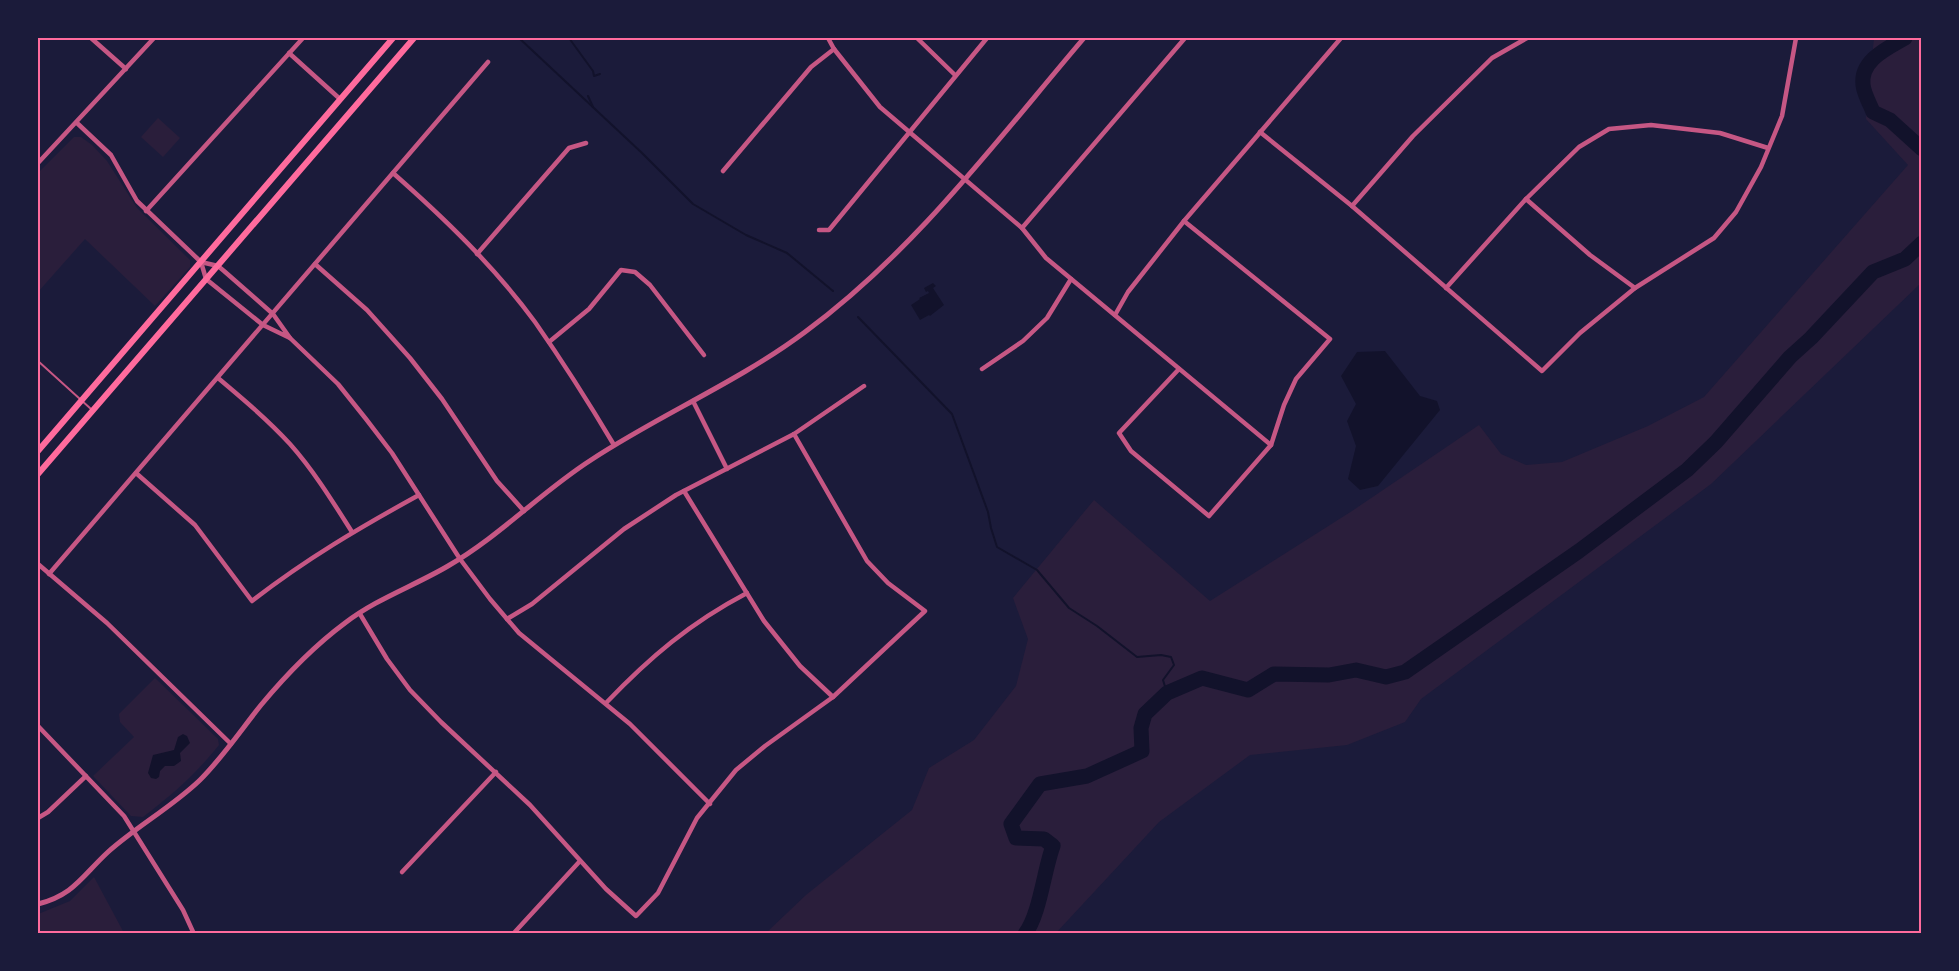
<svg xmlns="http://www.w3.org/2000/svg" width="1959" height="971" viewBox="0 0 1959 971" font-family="'Varela Round',sans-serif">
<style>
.green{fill:#2a1e3b}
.water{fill:#12122b}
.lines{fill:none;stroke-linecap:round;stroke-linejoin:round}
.stream{stroke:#12122b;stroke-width:2}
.river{stroke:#12122b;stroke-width:15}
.service{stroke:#c65784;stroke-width:2}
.minor{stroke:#c65784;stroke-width:4.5}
.tertiary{stroke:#c65784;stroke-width:5}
.secondary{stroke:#ff6b9d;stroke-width:6}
.neatline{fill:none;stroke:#ff6b9d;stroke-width:2}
</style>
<rect width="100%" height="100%" fill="#1b1b3a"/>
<g class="green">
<path d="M1874,38h47v245l-210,201 -290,215 -16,23 -58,23 -97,10 -91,67 -103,111h-290l40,-38 106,-85 17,-42 45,-28 42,-54 12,-47 -15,-41 81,-98 116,101 142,-90 127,-86 22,29 25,11 36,-3 86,-36 56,-29 204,-232 -42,-46z"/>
<path d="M158,118l22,20 -17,19 -22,-20z"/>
<path d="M74,137h7l11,8 15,16 30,47 53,52v7l-35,39 -70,-67 -47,53v-119z"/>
<path d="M155,678l63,61 1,6c-24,30 -46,49 -76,72l-12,-1 -38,-40 41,-39 -14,-15 -1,-8z"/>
<path d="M94,877l30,56h-86v-19l32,-13z"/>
</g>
<g class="water">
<path d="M933,283l3,3 -3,2 11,17 -14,11 -1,-1 -9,5 -9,-15 9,-6 -1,-1 10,-5 -1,-2 -2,1 -2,-4z"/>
<path d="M1385,351l35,45 17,5 3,9 -62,76 -18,4 -12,-11 8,-33 -9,-25 9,-17 -15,-28 16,-24z"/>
<path d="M183,734l4,2 3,7 -10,10 1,8 -7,5h-9l-5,5 -1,6 -3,2 -5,-1 -3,-5 5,-18 21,-5 4,-13z"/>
</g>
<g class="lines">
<g class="stream">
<path d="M519,38l123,115 51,51 53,31 41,18 46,38"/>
<path d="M569,38l24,33 1,5 6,-2"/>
<path d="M588,96l5,11"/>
<path d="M858,317l94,97 36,98 3,16 6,19 40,23 32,38 28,18 40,31 24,-2 10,2 3,8 -11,15 4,13"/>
</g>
<g class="river">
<path d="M1905,38c-17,10 -45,22 -42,47 1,9 7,19 10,27l17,8 32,29"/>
<path d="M1025,934c15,-20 19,-64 28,-88l-9,-7 -28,-1 -5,-14 29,-40 47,-8 55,-25 -1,-23 4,-14 22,-21 35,-15 46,12 26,-16 55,1 27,-5 30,7 19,-5 174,-121 108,-81 29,-28 74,-85 21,-19 62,-66 32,-13 17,-16"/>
</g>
<path class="service" d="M38,361l53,48"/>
<g class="minor">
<path d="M91,38l35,31"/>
<path d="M828,38l6,11 46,58 142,121 24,30 225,187"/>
<path d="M917,38l38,37"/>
<path d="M289,53l51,46"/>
<path d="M77,123l34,32 26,46 64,61 5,17 57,46 27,13 -17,-24 -49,-43 -6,-5 -17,-4"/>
<path d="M1260,132l92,74 190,165 38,-38 55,-45 79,-50 22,-26 25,-45 21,-51 14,-78"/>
<path d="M38,163l116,-125"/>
<path d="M723,171l88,-104 23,-18"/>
<path d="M393,173c51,45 101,93 142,149 28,40 54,81 79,123"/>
<path d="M1526,199l64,56 45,33"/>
<path d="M1352,206l61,-70 79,-78 35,-20"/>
<path d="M146,211l157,-173"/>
<path d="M1022,228l163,-190"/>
<path d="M819,230h10l158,-192"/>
<path d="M477,254l92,-106 17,-5"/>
<path d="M315,264l52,46 43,48 32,41 55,82 27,30"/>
<path d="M1446,288l80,-89 53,-52 30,-18 42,-4 69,8 48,15"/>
<path d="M1115,315l13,-23 56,-71 157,-183"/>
<path d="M290,338l48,46 28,35 26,34 68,106 30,40 29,34 111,91 80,80"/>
<path d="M549,342l40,-33 32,-39 14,2 15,13 54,70"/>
<path d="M982,369l41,-28 24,-23 24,-39"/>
<path d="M1179,369l-60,64 12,18 78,65 62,-71 13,-40 12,-26 34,-40 -146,-118"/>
<path d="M218,378c25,21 50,42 72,66 24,27 43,58 62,88"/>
<path d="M693,401l34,68"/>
<path d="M136,473l59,52 57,76c54,-42 107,-73 167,-106"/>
<path d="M684,491l80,130 36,45 33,31"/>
<path d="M38,564l69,59 124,121"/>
<path d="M49,574l439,-512"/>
<path d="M360,614l27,45 23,31 31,32 89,83 76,84 30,27 22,-23 39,-75 39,-48 29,-24 68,-49 92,-86 -37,-28 -21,-22 -73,-127"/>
<path d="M507,619l25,-15 92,-75 52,-34 118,-61 70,-48"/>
<path d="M606,703c44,-46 84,-80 141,-110"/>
<path d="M38,726l86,90 59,94 11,24"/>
<path d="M38,818l10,-6 38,-36"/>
<path d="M402,872l94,-100"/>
<path d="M513,934l67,-73"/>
</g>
<path class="tertiary" d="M38,904c36,-9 44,-28 70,-52 29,-26 64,-45 92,-72 23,-23 41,-50 61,-75 25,-30 53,-59 84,-82 31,-24 69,-37 103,-57 52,-30 93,-74 143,-106 70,-46 147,-78 214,-128 109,-80 192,-192 279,-294"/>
<g class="secondary">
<path d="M38,451l355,-413"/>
<path d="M38,474l376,-436"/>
</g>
</g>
<rect width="1959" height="971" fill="none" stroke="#1b1b3a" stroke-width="78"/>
<rect x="39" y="39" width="1881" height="893" class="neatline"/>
</svg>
